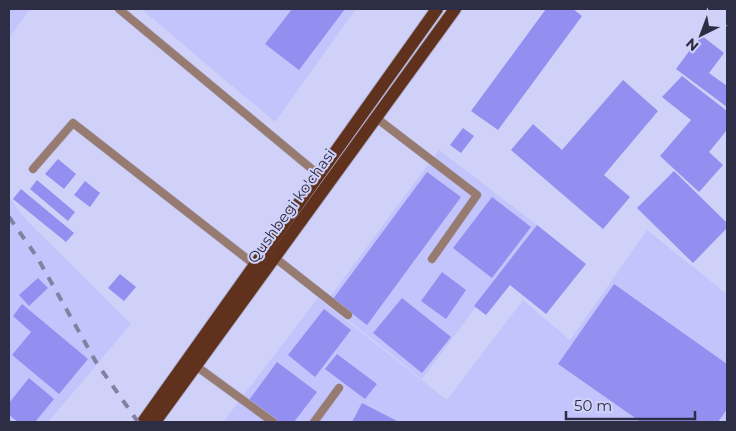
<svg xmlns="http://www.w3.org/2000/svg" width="736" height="431" viewBox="0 0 736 431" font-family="Montserrat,sans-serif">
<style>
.built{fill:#c3c4fc}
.building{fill:#928ff0}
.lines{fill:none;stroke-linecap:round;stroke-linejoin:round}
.service-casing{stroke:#afb0d4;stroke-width:9}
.primary-casing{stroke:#afb0d4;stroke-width:14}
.service{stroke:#987b70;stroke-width:8}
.primary{stroke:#60321d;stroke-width:12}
.rail{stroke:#8182a2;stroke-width:4;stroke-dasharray:9 9;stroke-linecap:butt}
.labels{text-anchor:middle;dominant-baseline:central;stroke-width:4;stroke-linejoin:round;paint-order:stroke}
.street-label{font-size:15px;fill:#2d2d45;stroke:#d0d1f8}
</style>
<rect width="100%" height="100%" fill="#d0d1f8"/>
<g class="built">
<path d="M9,9h21l-21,29z"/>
<path d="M141,9h215l-81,113z"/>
<path d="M439,150l98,75 -115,154 -96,-77z"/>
<path d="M9,197l18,24 104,103 -83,98h-39z"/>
<path d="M647,230l80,64v128h-504l95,-124 129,102 76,-100 47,40z"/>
</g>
<g class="building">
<path d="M292,9h53l-46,61 -34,-26z"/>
<path d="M546,9h27l9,7 -84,114 -27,-19z"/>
<path d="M701,35l23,18 -15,20 18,13v21l-51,-38z"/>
<path d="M682,76l45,35v19l-18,22 14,13 -24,27 -39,-36 31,-36 -29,-23z"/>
<path d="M623,80l35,31 -54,64 26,22 -27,32 -92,-79 22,-26 29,26z"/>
<path d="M463,128l11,8 -13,17 -11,-8z"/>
<path d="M58,159l18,15 -12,15 -19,-15z"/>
<path d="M674,171l53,52v5l-34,35 -56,-55z"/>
<path d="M427,172l34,25 -94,128 -34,-26z"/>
<path d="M37,180l38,32 -7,9 -38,-32z"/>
<path d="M85,181l15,12 -10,14 -16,-12z"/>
<path d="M21,189l53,44 -8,9 -53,-43z"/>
<path d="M492,197l39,30 -39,51 -39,-30z"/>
<path d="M537,225l49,39 -40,50 -36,-29 -24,30 -12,-9z"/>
<path d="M442,272l24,18 -20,29 -25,-18z"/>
<path d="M120,274l16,13 -12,14 -16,-13z"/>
<path d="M38,278l10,10 -19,18 -10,-11z"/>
<path d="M614,284l113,80v45l-9,13h-77l-83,-58z"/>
<path d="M402,298l49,39 -29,36 -49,-40z"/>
<path d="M22,304l66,55 -29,35 -47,-39 19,-23 -18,-16z"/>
<path d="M324,309l27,21 -36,47 -27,-22z"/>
<path d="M337,354l40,30 -12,15 -40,-30z"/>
<path d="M277,362l40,30 -23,30h-16l-29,-22z"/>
<path d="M29,378l25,21 -19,23h-17l-9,-7v-12z"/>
<path d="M362,403l37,19h-47z"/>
</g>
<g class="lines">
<g class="service-casing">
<g id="service">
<path d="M119,9l200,166"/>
<path d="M375,117l102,78 -45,64"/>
<path d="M33,169l40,-46 182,142"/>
<path d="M274,257l74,58"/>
<path d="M196,366l77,56"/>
<path d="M314,422l25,-34"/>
</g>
</g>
<g class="primary-casing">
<g id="primary">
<path d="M143,422l294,-413"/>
<path d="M155,422l300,-413"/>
</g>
</g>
<use href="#service" class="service"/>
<use href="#primary" class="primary"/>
<path class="rail" d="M9,217l28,40 59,105 42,60"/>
</g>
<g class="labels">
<g class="street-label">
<text transform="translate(291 206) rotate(-54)">Qushbegi ko'chasi</text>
</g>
</g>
<rect width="736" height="431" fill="none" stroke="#2d2d45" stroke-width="20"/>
<g transform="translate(701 35) rotate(222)" stroke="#d0d1f8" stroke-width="4" paint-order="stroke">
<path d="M0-4L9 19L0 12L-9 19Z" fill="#2d2d45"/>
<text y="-8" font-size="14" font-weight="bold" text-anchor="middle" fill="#2d2d45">N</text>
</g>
<path d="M566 411v8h129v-8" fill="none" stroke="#2d2d45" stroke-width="2.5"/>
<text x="574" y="411" font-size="15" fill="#2d2d45" stroke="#d0d1f8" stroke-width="4" paint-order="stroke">50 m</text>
</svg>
